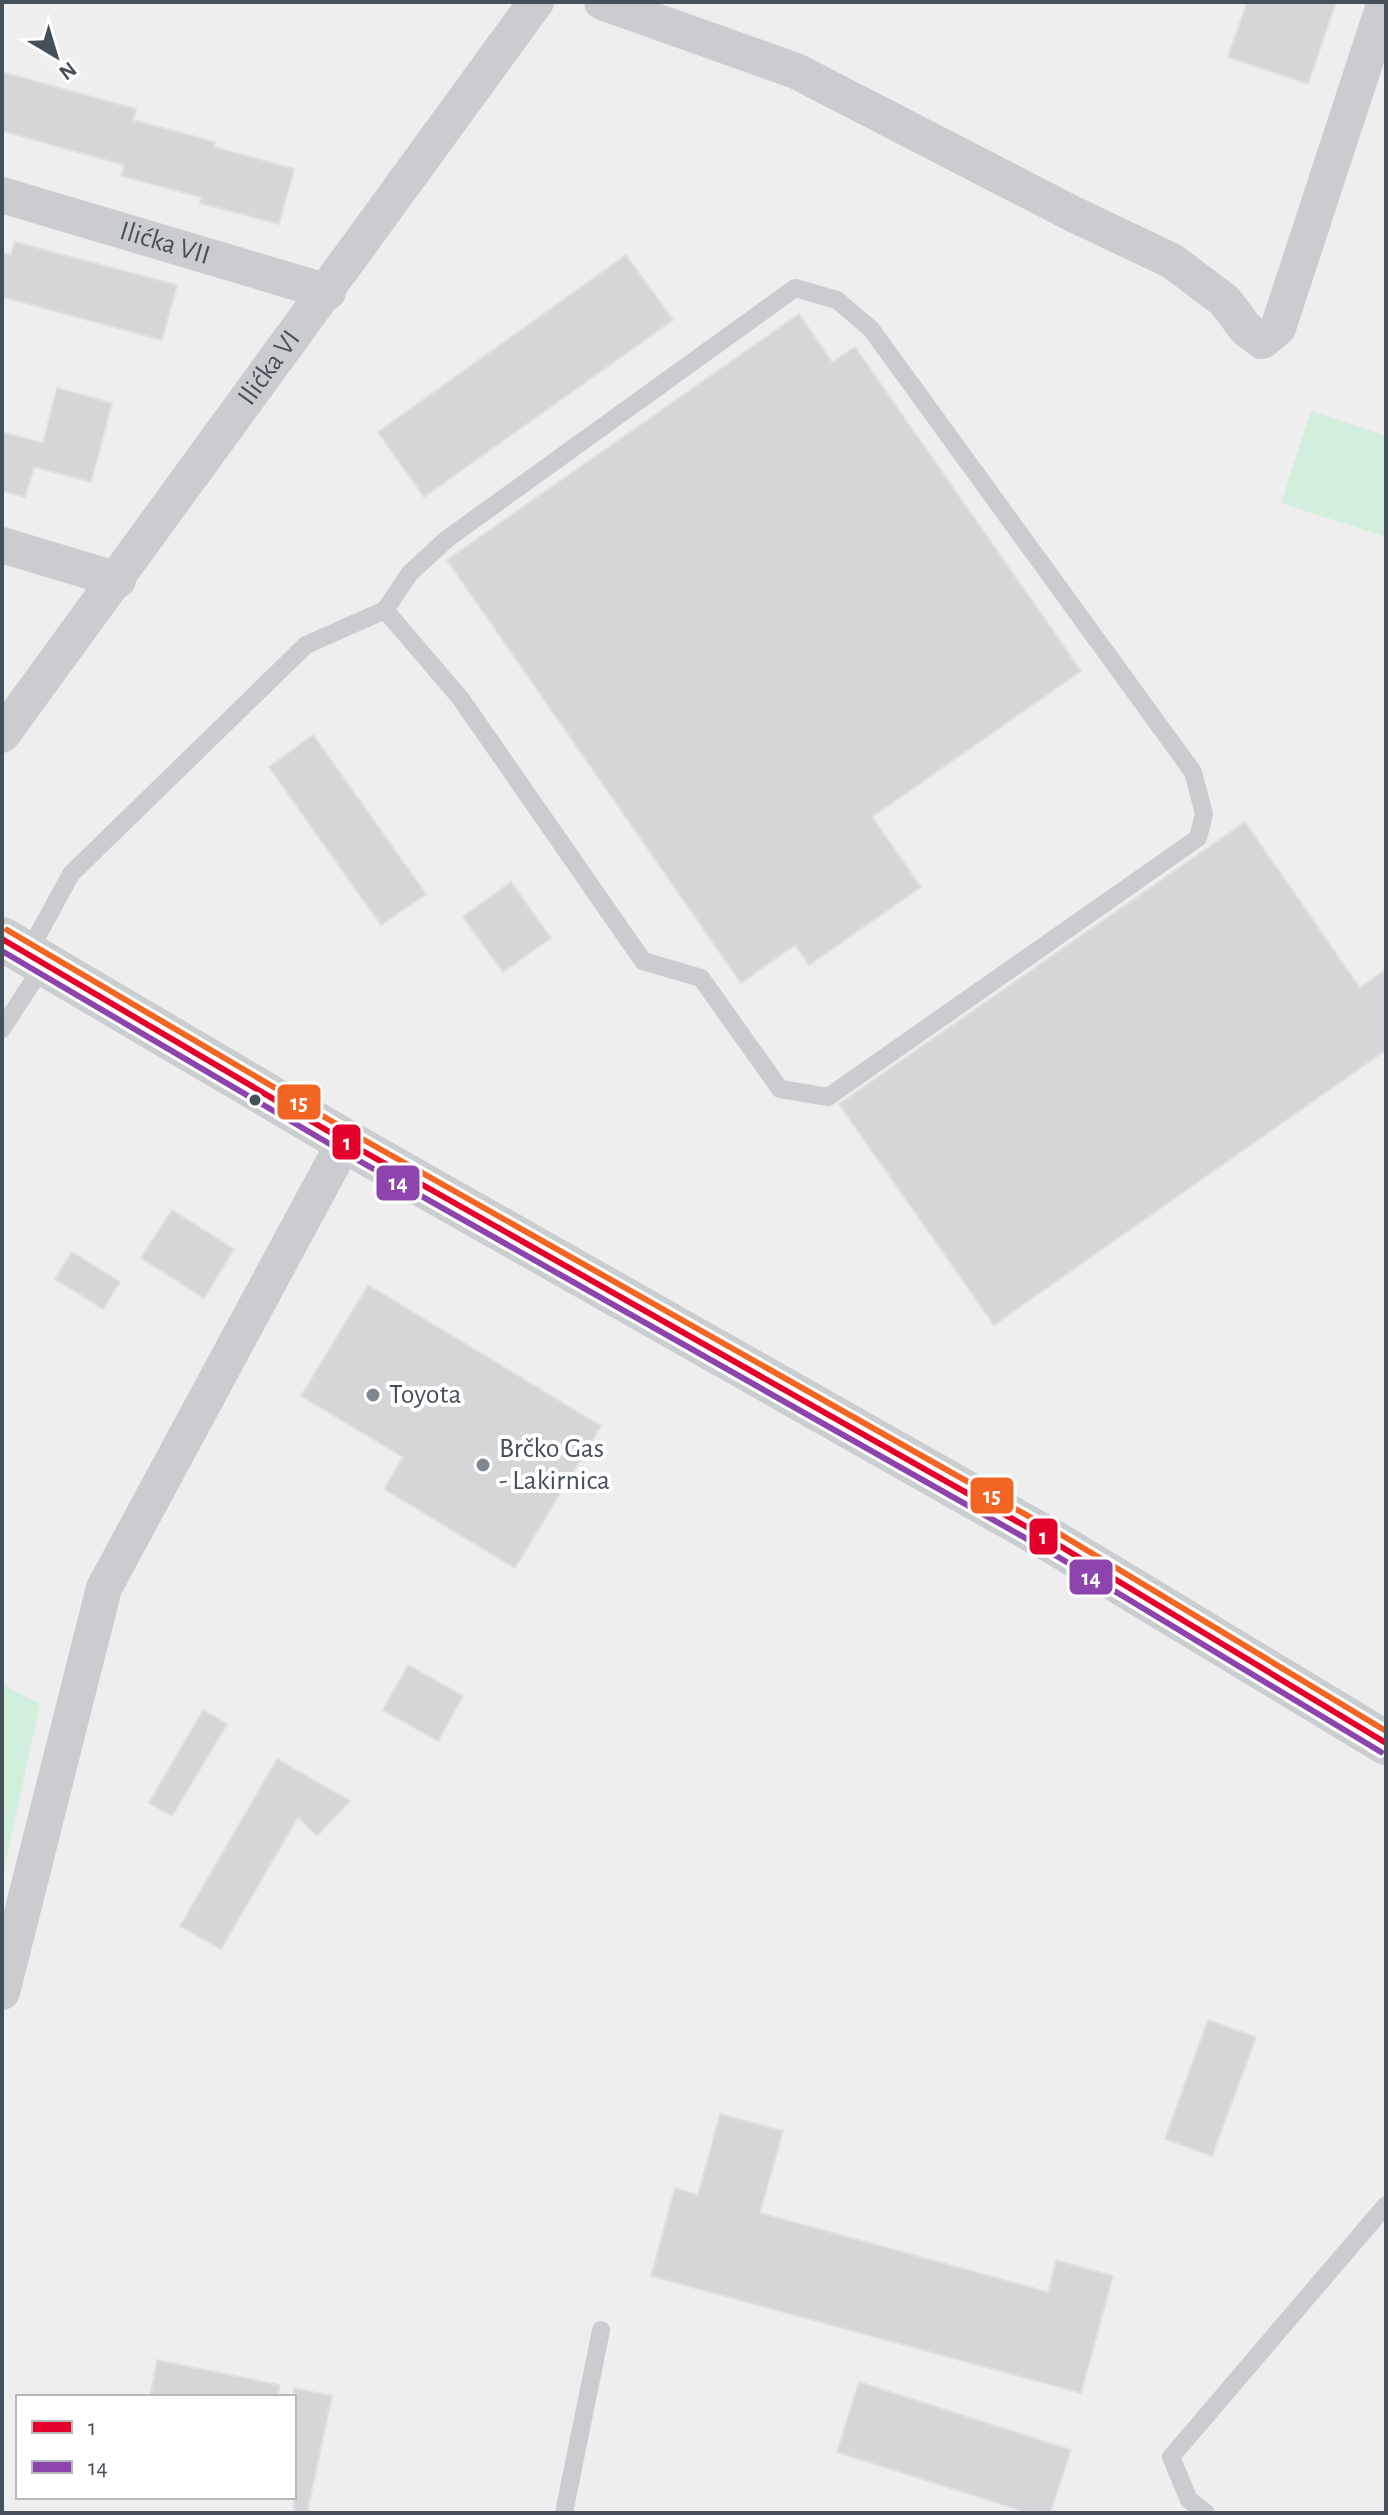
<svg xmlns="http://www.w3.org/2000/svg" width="1388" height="2515" viewBox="0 0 1388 2515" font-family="'Alegreya Sans',sans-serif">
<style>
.green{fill:#d2eedd}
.building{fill:#d6d6d8;stroke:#e0e0e1;stroke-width:2}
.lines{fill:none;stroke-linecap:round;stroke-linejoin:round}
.service{stroke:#cacccf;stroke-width:18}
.minor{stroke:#cacccf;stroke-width:36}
.secondary{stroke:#caced1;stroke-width:44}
.bus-1-casing{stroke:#fff;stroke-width:12}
.bus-2-casing{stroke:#fff;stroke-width:12}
.bus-3-casing{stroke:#fff;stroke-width:12}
.bus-1{stroke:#e4002b;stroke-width:6}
.bus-2{stroke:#8e44ad;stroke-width:6}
.bus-3{stroke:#f26522;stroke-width:6}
.bus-dot{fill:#45505a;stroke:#fff;stroke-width:3}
.poi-dot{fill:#80878e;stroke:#fff;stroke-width:3}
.labels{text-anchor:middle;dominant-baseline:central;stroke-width:8;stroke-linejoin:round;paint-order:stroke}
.street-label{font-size:28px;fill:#45505a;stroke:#fff}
.poi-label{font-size:28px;fill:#45505a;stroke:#fff;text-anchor:start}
.line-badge{stroke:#fff;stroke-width:3}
.badge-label{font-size:22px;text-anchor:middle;font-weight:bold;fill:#fff}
</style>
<rect width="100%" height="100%" fill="#efeeee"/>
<g class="green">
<path d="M1311,411l75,25v101l-105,-34z"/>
<path d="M2,1684l38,20 -38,175z"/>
</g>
<g class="building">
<path d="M1247,2h89l-28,82 -80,-27z"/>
<path d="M2,72l134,37 -3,11 82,22 -1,5 80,22 -15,55 -79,-21 1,-6 -80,-21 3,-11 -122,-34z"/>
<path d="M15,242l162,43 -15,55 -160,-43v-44l9,2z"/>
<path d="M626,255l47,65 -249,177 -46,-65z"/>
<path d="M799,314l33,48 23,-15 226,324 -209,146 49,70 -112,78 -14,-20 -54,38 -294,-423z"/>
<path d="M57,388l55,15 -21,79 -57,-15 -9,30 -23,-6v-59l41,11z"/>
<path d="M313,735l113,159 -45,31 -112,-158z"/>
<path d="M1245,822l115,166 26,-19v81l-392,275 -155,-221z"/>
<path d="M511,882l40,56 -48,34 -40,-55z"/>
<path d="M172,1210l62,39 -30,49 -63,-40z"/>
<path d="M72,1252l48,30 -17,27 -48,-30z"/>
<path d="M368,1285l233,141 -86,142 -131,-79 19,-32 -102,-61z"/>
<path d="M408,1665l55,31 -25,45 -55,-31z"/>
<path d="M203,1710l24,14 -55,92 -23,-13z"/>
<path d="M277,1759l73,42 -33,35 -19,-19 -77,132 -41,-23z"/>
<path d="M1208,2020l48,17 -44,119 -47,-17z"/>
<path d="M720,2114l63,17 -23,82 288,79 8,-32 57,16 -32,117 -430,-117 24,-88 23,7z"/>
<path d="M157,2360l122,25 -1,12h-128z"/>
<path d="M859,2382l212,68 -21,63h-21l-192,-61z"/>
<path d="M294,2388l38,8 -25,117h-13z"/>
</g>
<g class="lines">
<g class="service">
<path d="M28,953l43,-79 235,-229 79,-35 76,89 182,262 58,17 79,111 48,8 370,-259 6,-24 -11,-42 -322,-443 -34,-29 -42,-12 -348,251 -37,34 -25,37"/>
<path d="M2,1029l42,-65"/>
<path d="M564,2513l37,-183"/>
<path d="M1206,2513l-17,-13 -18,-43 215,-252"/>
</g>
<g class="minor">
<path d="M602,2l194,69 275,142 101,48 53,40 21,28 16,12 16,-13 107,-326"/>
<path id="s1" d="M2,195l326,97"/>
<path d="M2,545l116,35"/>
<path id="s2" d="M2,735l534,-733"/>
<path d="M2,1992l102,-404 241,-447"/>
</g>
<path class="secondary" d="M2,939l343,202 710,402 331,200"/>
<g class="bus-1-casing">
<path id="bus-1" d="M2,939l343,202 710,402 331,200"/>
</g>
<g class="bus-2-casing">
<path id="bus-2" d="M2,951l338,199 710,402 331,200"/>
</g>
<g class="bus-3-casing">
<path id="bus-3" d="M7,930l343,202 710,402 326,197"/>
</g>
<use href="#bus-1" class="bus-1"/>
<use href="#bus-2" class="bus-2"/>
<use href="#bus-3" class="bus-3"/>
</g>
<circle class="bus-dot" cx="255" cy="1100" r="7"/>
<g class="poi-dot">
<circle cx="373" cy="1395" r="8"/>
<circle cx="483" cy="1465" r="8"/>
</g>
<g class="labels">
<g class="street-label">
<text stroke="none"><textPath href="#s1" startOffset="170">Ilićka VII</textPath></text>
<text stroke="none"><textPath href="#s2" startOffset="454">Ilićka VI</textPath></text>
</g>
<g class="poi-label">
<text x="389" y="1395">Toyota</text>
<text x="499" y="1449">Brčko Gas<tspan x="499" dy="32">- Lakirnica</tspan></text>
</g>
</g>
<g class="line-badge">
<rect x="276" y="1083" width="46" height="38" rx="8" fill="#f26522"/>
<rect x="331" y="1123" width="31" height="38" rx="8" fill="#e4002b"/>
<rect x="375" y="1164" width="46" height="38" rx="8" fill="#8e44ad"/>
<rect x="969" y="1476" width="46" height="39" rx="8" fill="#f26522"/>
<rect x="1028" y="1517" width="31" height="39" rx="8" fill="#e4002b"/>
<rect x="1068" y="1558" width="46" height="38" rx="8" fill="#8e44ad"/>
</g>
<g class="badge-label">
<text x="299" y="1110">15</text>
<text x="347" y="1150">1</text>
<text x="398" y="1190">14</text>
<text x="992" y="1503">15</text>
<text x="1043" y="1544">1</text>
<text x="1091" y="1585">14</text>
</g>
<rect width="1388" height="2515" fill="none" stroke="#45505a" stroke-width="8"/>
<rect x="16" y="2395" width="280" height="104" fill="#ffffff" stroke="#b5b9bd" stroke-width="2"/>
<rect x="32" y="2421" width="40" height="12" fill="#e4002b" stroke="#b5b9bd" stroke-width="2"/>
<text x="88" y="2435" font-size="24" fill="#45505a">1</text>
<rect x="32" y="2461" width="40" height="12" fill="#8e44ad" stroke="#b5b9bd" stroke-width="2"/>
<text x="88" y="2475" font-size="24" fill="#45505a">14</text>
<g transform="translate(56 56) rotate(142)" stroke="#ffffff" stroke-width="6" paint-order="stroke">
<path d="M0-6L14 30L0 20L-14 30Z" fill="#45505a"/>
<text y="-12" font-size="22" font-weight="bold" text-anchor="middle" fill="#45505a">N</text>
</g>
</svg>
